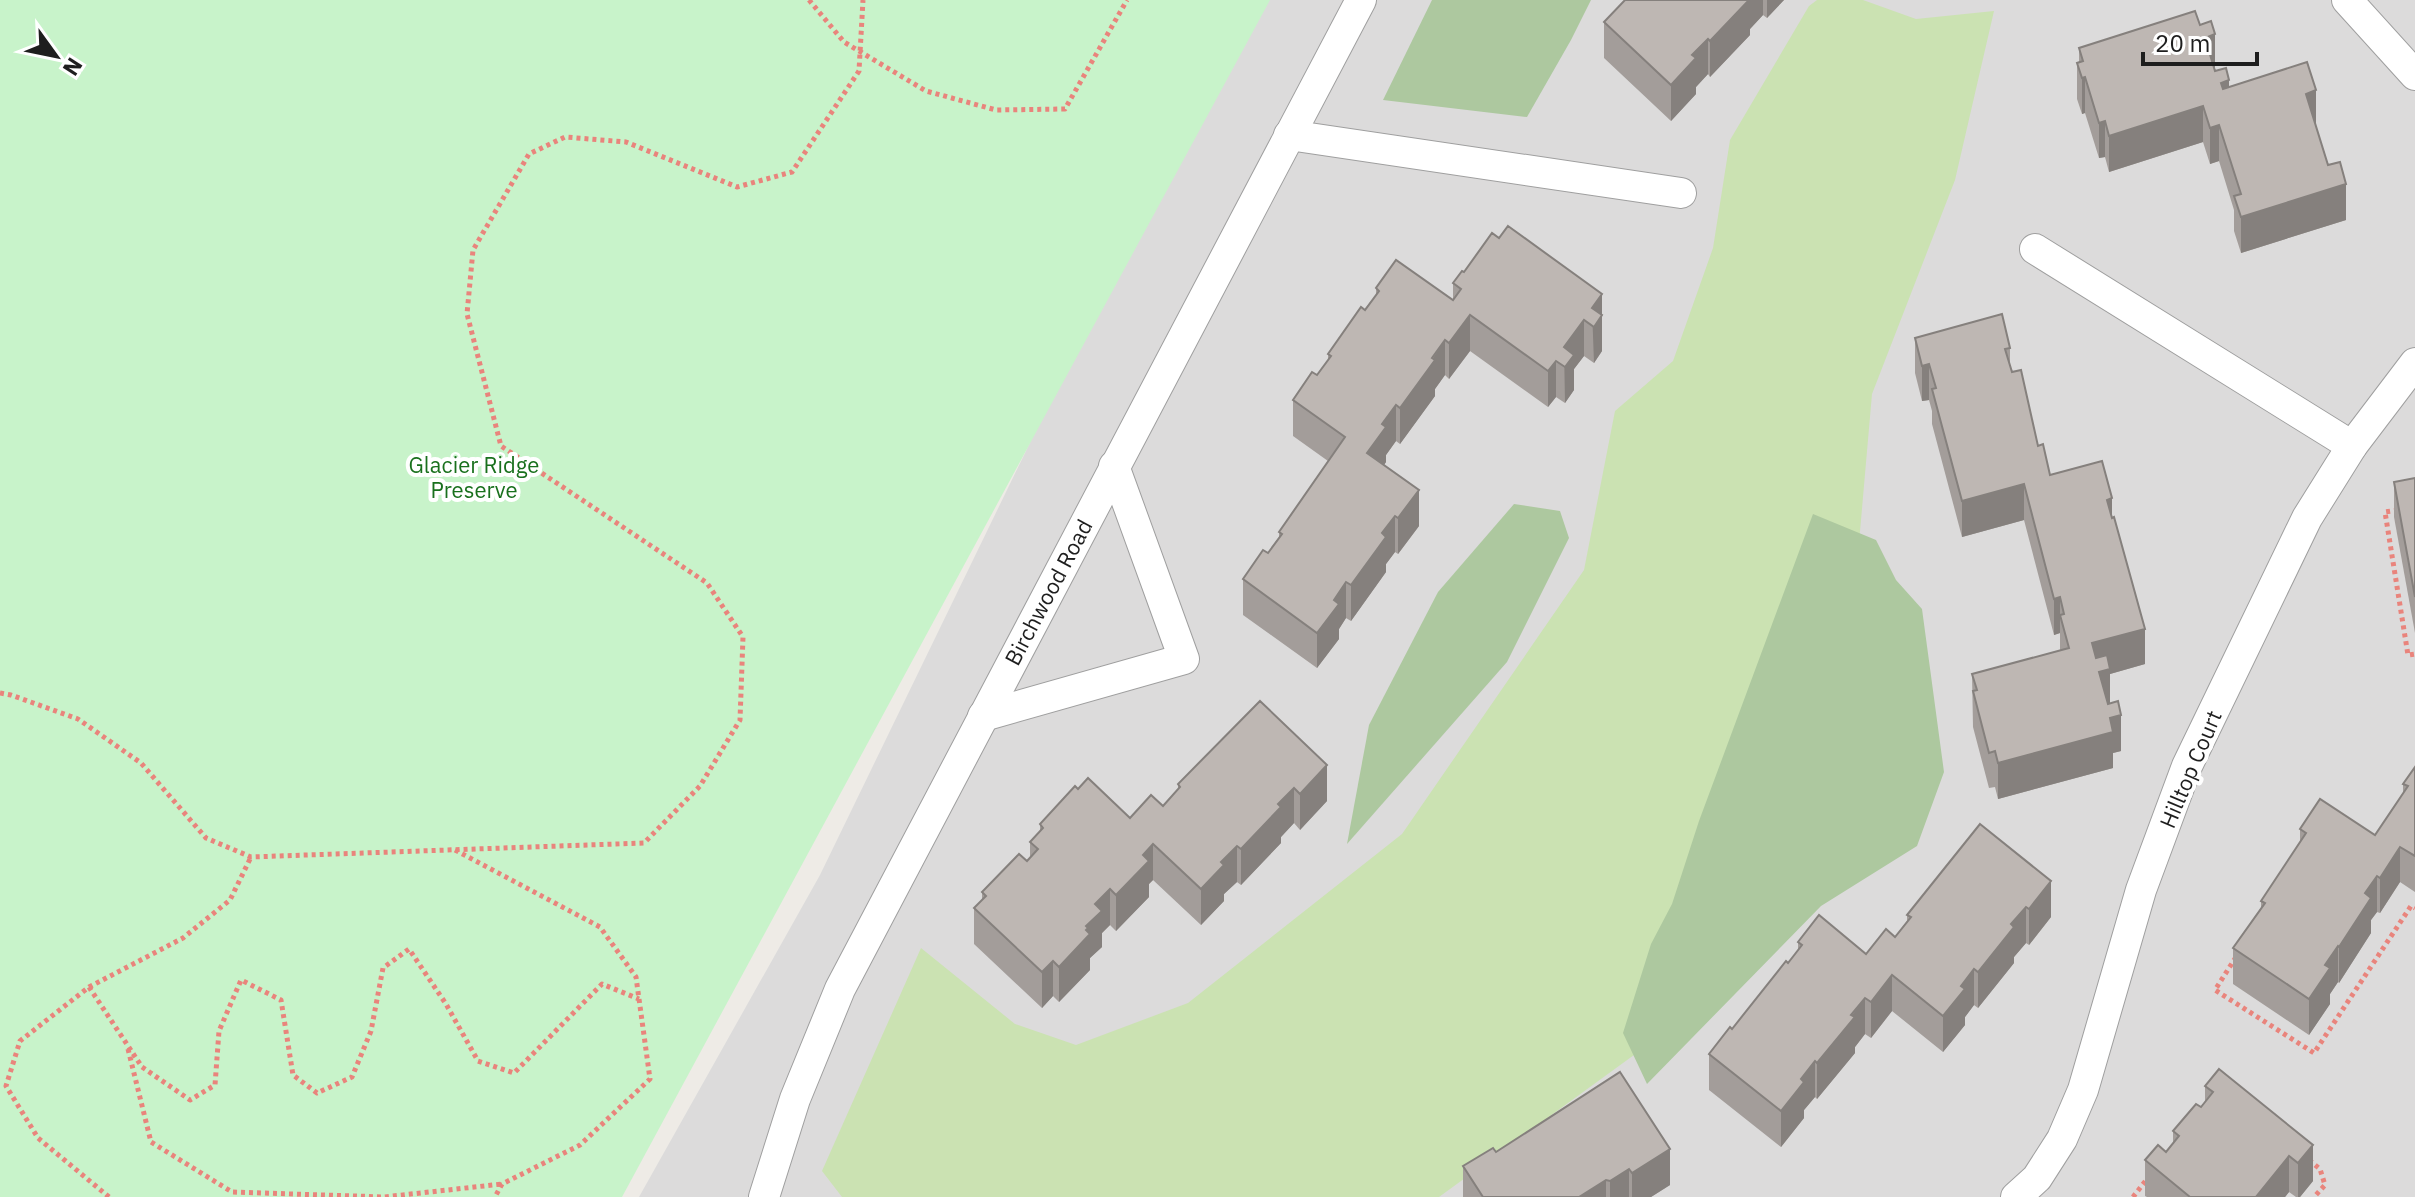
<svg xmlns="http://www.w3.org/2000/svg" width="2415" height="1197" viewBox="0 0 2415 1197" font-family="'IBM Plex Sans',sans-serif">
<style>
.residential{fill:#dcdbdb}
.grass{fill:#cbe2b2}
.forest{fill:#adc89f}
.park{fill:#c8f3ca}
.lines{fill:none;stroke-linecap:round;stroke-linejoin:round}
.minor-casing{stroke:#9f9f9f;stroke-width:32}
.path{stroke:#e9847c;stroke-width:5;stroke-dasharray:4 4;stroke-linecap:butt}
.minor{stroke:#fff;stroke-width:30}
.wall{fill:#a39d9a}
.shaded-wall{fill:#85807d}
.building{fill:#beb7b3;stroke:#85807d;stroke-width:2}
.labels{text-anchor:middle;dominant-baseline:central;stroke-width:8;stroke-linejoin:round;paint-order:stroke}
.park-label{font-size:22px;fill:#19701d;stroke:#fff}
.street-label{font-size:22px;fill:#1e1e1e;stroke:#fff}
</style>
<rect width="100%" height="100%" fill="#eeebe6"/>
<path class="residential" d="M1245,0h1170v1197h-1776l181,-322z"/>
<path class="grass" d="M1817,0h46l53,19 78,-8 -39,169 -83,214 -31,355 -185,290 -217,158h-597l-20,-26 99,-223 94,76 61,21 112,-42 214,-169 182,-264 31,-159 58,-50 40,-113 17,-108 79,-134z"/>
<g class="forest">
<path d="M1432,0h159l-20,40 -44,77 -144,-17z"/>
<path d="M1514,504l46,7 9,27 -62,124 -160,182 22,-119 69,-133z"/>
<path d="M1813,514l63,26 20,40 26,29 22,163 -27,74 -96,60 -174,178 -24,-51 28,-89 21,-40 27,-83z"/>
</g>
<path class="park" d="M0,0h1270l-648,1197h-622z"/>
<g class="lines">
<g class="minor-casing">
<g id="minor">
<path d="M2347,0l68,75"/>
<path d="M1289,135l392,58"/>
<path d="M2035,249l317,197"/>
<path d="M983,716l201,-57 -70,-193"/>
<path d="M764,1197l31,-98 45,-110 521,-989"/>
<path d="M2016,1197l21,-19 25,-39 21,-49 58,-200 46,-124 120,-248 45,-72 63,-83"/>
</g>
</g>
<g class="path">
<path d="M809,0l35,42 82,49 70,19 69,-1 62,-109"/>
<path d="M2398,510l-13,2 23,143 7,-1"/>
<path d="M0,693l11,2 67,24 63,44 65,75 45,19 393,-14 56,-57 40,-66 3,-83 -36,-54 -206,-137 -34,-132 6,-64 56,-96 36,-17 61,5 111,45 55,-15 67,-101 4,-71"/>
<path d="M455,850l145,77 36,50 14,102 -70,66 -78,39 -7,13"/>
<path d="M2236,957l-21,33 99,63 97,-147 4,2"/>
<path d="M89,987l53,80 48,33 25,-15 4,-54 22,-51 40,20 12,75 24,18 35,-16 19,-46 12,-63 26,-19 37,55 32,57 36,12 88,-89 37,15"/>
<path d="M128,1049l23,93 81,50 152,5 118,-13"/>
<path d="M2309,1160l11,9 5,16 -11,12"/>
<path d="M109,1197l-71,-59 -32,-52 14,-45 69,-54 94,-49 47,-38 21,-43"/>
<path d="M2133,1197l14,-18"/>
</g>
<use href="#minor" class="minor"/>
</g>
<g class="wall">
<path d="M1625,0h159l-17,18 -4,-3 -13,14v6l-40,42 -2,-3 -12,13v7l-25,27 -67,-63v-36z"/>
<path d="M2079,48l136,22 14,17 87,39 30,94 -105,33 -7,-22v-21l-15,-49 -9,3 -7,-22 -94,30 -4,-15 -6,1 -14,-45 -3,1 -5,-15v-36l2,-1z"/>
<path d="M1464,272l138,22v57l-8,12 -10,-7 -10,13v21l-9,13 -9,-6 -8,10 -78,-56 -21,28 -4,-4 -10,14v7l-35,48 -4,-3 -10,14v7l-2,3 35,61 -21,28 -3,-2 -9,12v8l-35,49 -5,-3 -7,11v10l-22,29 -74,-53v-36l25,-26 11,-16v-5l49,-71 -35,-25v-36l24,-25 11,-15v-6l48,-59v-7l77,12v-17z"/>
<path d="M1915,338l95,10v19l28,79 12,29 62,43 33,146 -35,10v29l11,48 -8,2v15l-115,31 -3,-12 -6,1 -16,-61 -1,-53 88,-23v-18l-6,2 -30,-115 -62,17 -30,-113v-13l-3,-11 -7,1 -7,-28z"/>
<path d="M2415,478v155l-21,-116v-35z"/>
<path d="M1260,701l67,100 -27,29 -6,-7 -13,14v6l-40,42 -4,-3 -13,12v7l-23,24 -48,-45 -4,4v13l-33,34 -6,-6 -8,8v14l-12,11v12l-31,32 -6,-6 -11,12 -68,-64v-36l8,-8v-8l48,-34v-16l10,-10v-8l38,-35 52,29 33,-12 15,-16v-6z"/>
<path d="M2415,767v125l-15,-10 -20,31 -3,-1 -6,8v13l-32,50 -1,-1 -8,12v10l-21,31 -76,-51v-36l28,-40v-7l39,-59v-13l75,6 28,-42v-9z"/>
<path d="M1980,824l71,93 -22,28 -3,-2 -12,14v6l-36,45 -4,-3 -9,12v8l-22,27 -51,-41 -21,27 -6,-4 -10,13v6l-38,46 -2,-2 -11,13v8l-23,29 -72,-57v-36l23,-25 66,-78v-9l68,12 29,-17 12,-16v-6z"/>
<path d="M1620,1072l50,113 -19,12h-188v-31l33,-14z"/>
<path d="M2205,1086l108,59v36l-13,16h-4l-7,-5 -4,5h-138l-2,-1v-36l21,-8 7,-8v-13l28,-24 4,-5z"/>
</g>
<g class="shaded-wall">
<path d="M1747,0h16v15l-13,14v6l-40,42v-36z"/>
<path d="M1767,0h17l-17,18z"/>
<path d="M2215,34v36l-10,-32z"/>
<path d="M1708,39v35l-12,13v7l-25,27v-36l21,-30z"/>
<path d="M2085,77v36l-3,1v-36z"/>
<path d="M2229,80v36l-8,-33z"/>
<path d="M2316,90v36l-10,-32z"/>
<path d="M2203,106v36l-94,30v-36z"/>
<path d="M2105,121v36l-6,1v-35z"/>
<path d="M2219,125v36l-9,3v-36z"/>
<path d="M2346,184v36l-105,33v-36z"/>
<path d="M1602,294v57l-8,12 -2,-55z"/>
<path d="M1470,315v36l-21,28v-36z"/>
<path d="M1584,320v36l-10,13v21l-9,13 -1,-56z"/>
<path d="M1445,340v35l-10,14v7l-35,48v-36z"/>
<path d="M1556,361v36l-8,10v-36z"/>
<path d="M1929,364v36l-7,1v-35z"/>
<path d="M1396,405v36l-10,14v7l-19,27v-36l15,-29z"/>
<path d="M2024,484v36l-62,17v-36z"/>
<path d="M1419,490v36l-21,28v-36z"/>
<path d="M2112,498v36l-5,-34z"/>
<path d="M1395,516v36l-9,12v8l-35,49v-36l31,-52z"/>
<path d="M1346,582v36l-7,11v10l-22,29v-35l17,-33z"/>
<path d="M2060,597v36l-6,2v-36z"/>
<path d="M2145,629v35l-35,10v31l-11,3 -7,-65z"/>
<path d="M2121,715v36l-8,2v15l-115,31v-36l112,-45z"/>
<path d="M1327,765v36l-27,29v-36z"/>
<path d="M1294,788v35l-13,14v6l-40,42v-36l37,-45z"/>
<path d="M1153,844v36l-4,4v13l-33,34v-36l27,-40z"/>
<path d="M1237,846v36l-13,12v7l-23,24v-36l20,-27z"/>
<path d="M2400,847v35l-20,31v-35z"/>
<path d="M2377,876v36l-6,8v13l-32,50v-36l26,-54z"/>
<path d="M2051,881v36l-22,28v-36z"/>
<path d="M1110,889v36l-8,8v14l-12,11v12l-31,32v-35l36,-63z"/>
<path d="M2026,907v36l-12,14v6l-36,45v-36l33,-48z"/>
<path d="M2338,946v36l-8,12v10l-21,31v-36l16,-34z"/>
<path d="M1053,961v35l-11,12v-36z"/>
<path d="M1974,969v36l-9,12v8l-22,27v-36l18,-30z"/>
<path d="M1892,975v36l-21,27v-36z"/>
<path d="M1865,998v36l-10,13v6l-38,46v-36z"/>
<path d="M1815,1061v36l-11,13v8l-23,29v-36l20,-32z"/>
<path d="M2313,1145v36l-13,16h-2v-34z"/>
<path d="M1670,1149v36l-19,12h-19v-24z"/>
<path d="M2289,1156v36l-4,5h-29z"/>
<path d="M1629,1169v28h-19v-16z"/>
<path d="M1606,1180v17h-27z"/>
</g>
<g class="building">
<path d="M1625,0h124l-39,41 -2,-2 -16,16 4,3 -25,27 -67,-63z"/>
<path d="M2195,11l5,14 11,-4 4,13 -10,4 10,33 11,-3 3,12 -8,3 2,6 84,-27 9,28 -10,4 22,71 12,-3 6,22 -105,33 -7,-21 7,-2 -22,-69 -9,3 -7,-22 -94,30 -4,-15 -6,2 -14,-46 -3,1 -5,-15 6,-2 -4,-13z"/>
<path d="M1508,226l94,68 -10,14 10,7 -8,12 -10,-7 -20,27 10,8 -9,12 -9,-6 -8,10 -78,-56 -21,28 -4,-3 -13,18 3,2 -35,48 -4,-3 -14,19 4,3 -19,26 52,37 -21,28 -3,-2 -13,17 4,4 -35,48 -5,-3 -12,18 5,4 -22,29 -74,-54 20,-29 5,3 14,-19 -3,-2 66,-95 -52,-37 19,-28 5,3 14,-19 -3,-2 33,-47 4,3 14,-19 -3,-3 20,-28 57,40 8,-11 -8,-6 9,-12 2,1 28,-39 7,5z"/>
<path d="M2002,314l8,34 -5,1 7,23 9,-2 17,76 5,-2 7,31 52,-14 10,37 -5,2 5,18 2,-1 31,112 -53,14 4,15 11,-3 3,14 -11,3 9,32 10,-3 3,14 -11,3 3,14 -115,31 -3,-12 -6,2 -16,-62 4,-1 -5,-16 97,-26 -9,-33 4,-1 -4,-17 -6,2 -30,-115 -62,17 -30,-112 4,-1 -7,-24 -7,2 -7,-28z"/>
<path d="M2415,478v119l-21,-115z"/>
<path d="M1260,701l67,64 -27,29 -6,-6 -16,16 3,3 -40,42 -4,-3 -16,16 3,3 -23,24 -48,-45 -10,11 6,6 -33,34 -6,-6 -15,15 7,7 -16,15 2,2 -2,2 4,4 -31,33 -6,-6 -11,11 -68,-64 12,-12 -4,-4 37,-38 8,7 11,-12 -8,-7 13,-14 -3,-4 35,-38 3,3 10,-11 42,40 21,-23 12,11 17,-19 -2,-3z"/>
<path d="M2415,767v89l-15,-9 -20,31 -3,-2 -12,17 6,5 -32,49 -1,-1 -13,19 5,3 -21,31 -76,-51 32,-45 -4,-2 45,-68 -6,-4 20,-30 55,36 33,-49 -5,-2z"/>
<path d="M1980,824l71,57 -22,28 -3,-2 -15,17 3,3 -36,45 -4,-3 -13,17 4,3 -22,27 -51,-41 -21,27 -6,-4 -14,17 4,2 -38,46 -2,-2 -14,18 3,3 -23,29 -72,-57 21,-27 2,2 54,-68 2,2 14,-18 -4,-3 21,-27 47,39 20,-25 9,8 16,-20 -4,-2z"/>
<path d="M2219,1069l94,76 -15,18 -9,-7 -33,41h-66l-45,-37 13,-15 8,7 13,-16 -6,-5 23,-27 5,3 12,-15 -8,-6z"/>
<path d="M1620,1072l50,77 -38,24 -3,-4 -19,12 -4,-1 -27,17h-96l-20,-31 30,-18 3,4z"/>
</g>
<g class="labels">
<g class="park-label">
<text x="474" y="464">Glacier Ridge<tspan x="474" dy="25">Preserve</tspan></text>
</g>
<g class="street-label">
<text transform="translate(1048 592) rotate(-62)">Birchwood Road</text>
<text transform="translate(2190 769) rotate(-67)">Hilltop Court</text>
</g>
</g>
<g transform="translate(56 56) rotate(123)" stroke="#ffffff" stroke-width="6" paint-order="stroke">
<path d="M0-6L14 30L0 20L-14 30Z" fill="#1e1e1e"/>
<text y="-12" font-size="22" font-weight="bold" text-anchor="middle" fill="#1e1e1e">N</text>
</g>
<path d="M2143 52v12h114v-12" fill="none" stroke="#1e1e1e" stroke-width="4"/>
<text x="2155" y="52" font-size="24" fill="#1e1e1e" stroke="#ffffff" stroke-width="6" paint-order="stroke">20 m</text>
</svg>
